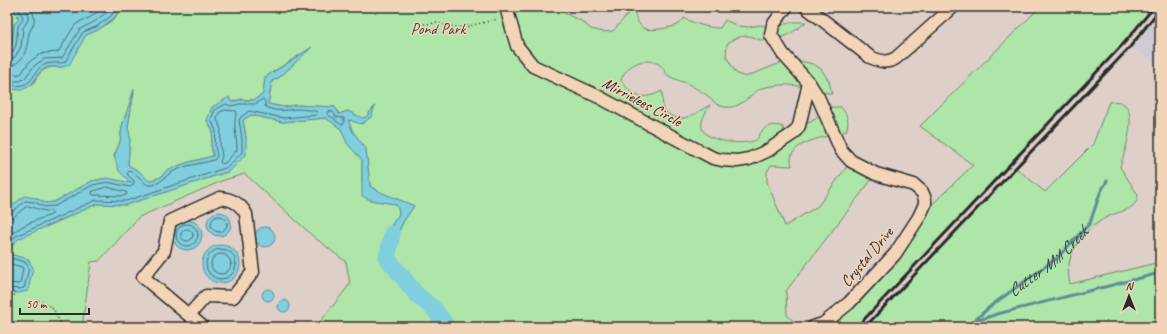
<svg xmlns="http://www.w3.org/2000/svg" width="1167" height="334" viewBox="0 0 1167 334" font-family="Caveat,sans-serif">
<style>
.built{fill:#d0cad4}
.green{fill:#aee5a8;stroke:#6c886a;fill-rule:evenodd}
.water{fill:#80cede;stroke:#5e8d96}
.lines{fill:none;stroke-linecap:round;stroke-linejoin:round}
.shore{stroke:#4d6c73;stroke-width:1}
.stream{stroke:#5e8d96;stroke-width:3}
.river{stroke:#80cede;stroke-width:17}
.minor-casing{stroke:#2b2b2b;stroke-width:15}
.path{stroke:#2b2b2b;stroke-width:1.5;stroke-dasharray:1 3;stroke-linecap:butt}
.minor{stroke:#f2d5b8;stroke-width:12}
.rail{stroke:#2b2b2b;stroke-width:3}
.labels{text-anchor:middle;dominant-baseline:central;stroke-width:3;stroke-linejoin:round;paint-order:stroke}
.park-label{font-size:16px;fill:#3f473e;stroke:#f2d5b8}
.street-label{font-size:16px;fill:#2b2b2b;stroke:#f2d5b8}
.water-label{font-size:17px;font-style:italic;fill:#384346;stroke:#f2d5b8}
</style>
<rect width="100%" height="100%" fill="#decfc8"/>
<filter id="ink" filterUnits="userSpaceOnUse"><feTurbulence type="fractalNoise" baseFrequency=".025" numOctaves="2"/><feDisplacementMap in="SourceGraphic" scale="8" xChannelSelector="R" yChannelSelector="G"/><feConvolveMatrix kernelMatrix="1 2 1 2 8 2 1 2 1" color-interpolation-filters="sRGB"/></filter>
<g filter="url(#ink)">
<path class="built" d="M1160,9v56l-30,-18z"/>
<g class="green">
<path d="M7,7h6l6,12 -5,5 -2,20 -5,10z"/>
<path d="M122,7h430l29,14 10,8 13,3 9,-1 16,-18 3,-6h1c2,8 4,18 12,22 7,2 26,-1 32,-4 3,-1 5,-4 7,-7 12,6 23,10 36,10l5,-8 13,6 11,1 11,-2 10,2h7l15,-5h14c-13,11 -27,20 -45,18 -3,0 -5,-2 -8,-3 -10,-3 -19,1 -26,7l-1,12 10,17 9,4 46,-18 22,5 8,5 8,12 3,13c-21,-5 -38,-12 -60,-8 -4,1 -8,1 -12,3 -12,7 -22,23 -39,17 -6,-2 -8,-5 -12,-9 -6,-5 -14,-9 -21,-13 -6,-3 -13,-4 -19,-8 -5,-3 -5,-8 -9,-11 -15,-10 -34,0 -39,15 3,4 7,10 11,13 10,6 21,3 30,-2l1,18c3,3 7,7 11,8 12,5 26,-7 36,-12 -4,7 -10,16 -8,23 4,14 40,17 51,13 6,-1 5,-5 8,-9 6,-7 14,-8 22,-5l1,7 9,-3 21,-11 17,-13h10c6,7 9,14 5,24 -14,6 -63,9 -54,35l-21,-1 -4,7v10l18,44 33,-20 33,-45 25,13 -90,117 1,24 13,12h-484l34,-43 -4,-22 -32,-25 -69,-63 -21,6 -85,37 -40,44 -8,1 -9,65h-75v-236c8,-3 17,0 24,-6 3,-1 4,-5 6,-8 7,-10 13,-10 25,-10l24,-32 12,-5 16,-11zM309,49l-29,28 -8,4 -4,23 16,3 11,-2 40,2 4,7 9,-3 14,8 4,-2 8,-10 -3,10 -9,6 -15,-4 6,13 13,17 4,37c13,9 29,13 44,20l-11,16 -15,34 3,-30 8,-12 -1,-6 -3,-4 -25,-4 -8,-19v-21l-15,-17 -6,-14 -15,-11 -43,4 -32,-7 -8,5 3,18 -16,33 -104,34 -29,-1 -51,23 -10,-29 9,5 9,-1 38,-21 15,-3 25,6 -18,-28 6,-14 2,-16 12,-34 -6,35 2,10 -2,28 12,7 9,9 12,-4 6,-7 19,-7 27,-7 -2,-11 2,-13 -6,-12 22,-23 2,5 10,-3 13,1 9,-6 2,-17z"/>
<path d="M1040,7h114l-29,35 -268,285h-44l23,-13 83,-97 54,-52 -53,-39z"/>
<path d="M1109,102c36,-7 16,49 11,65l18,28c-1,16 -20,16 -31,22 -25,14 -44,37 -37,67l90,-22v65h-295l151,-159 29,24 48,-48z"/>
</g>
<g class="water">
<path d="M13,7h60l5,1 2,-1h42l-8,11 -16,12 -12,5 -17,30 -7,2h-15l-7,5 -9,13 -9,5 -11,-1 -4,2v-37l5,-10 2,-20 5,-5z"/>
<path d="M312,47l-32,30 -8,4 -4,23 16,3 11,-2 40,2 4,7 9,-3 14,7 4,-1 9,-11 -4,11 -9,7 -14,-4 5,12 13,17 4,37c13,9 29,13 44,20l-11,16 -16,36 4,-32 8,-12 -1,-6 -3,-4 -25,-4 -8,-4v-36l-15,-17 -6,-14 -15,-11 -43,4 -32,-7 -8,5 3,18v16l-16,17 -104,34 -29,-1 -79,35 -7,8 -2,7 19,5 5,9 -5,23 -9,2 -12,-1v-82l17,-14 12,2 9,5 9,-1 38,-21 15,-3 24,5 -12,-12 -5,-15 6,-14 2,-16 12,-37 -6,38 2,10 -2,28 12,7 9,9 12,-4 6,-7 19,-7 27,-7 -2,-11 2,-13 -6,-12 5,-13 17,-10 2,5 8,-2h15l9,-6 2,-17 26,-16z"/>
<circle cx="219" cy="224" r="12"/>
<circle cx="187" cy="235" r="15"/>
<circle cx="265" cy="237" r="10"/>
<circle cx="221" cy="264" r="19"/>
<circle cx="268" cy="295" r="6"/>
<circle cx="284" cy="306" r="6"/>
</g>
<g class="lines">
<g class="shore">
<path d="M7,55l5,-2 4,-8 2,-19 5,-6v-3l-6,-10"/>
<path d="M7,60l8,-3 6,-10 2,-19 5,-8v-5l-5,-8"/>
<path d="M7,66c18,-1 20,-19 22,-33 1,-3 3,-5 4,-8 3,-7 0,-12 -3,-18"/>
<path d="M7,75l14,-1 8,-12 10,-7 6,-2 13,-1 17,-27 6,-4 10,-4 12,-10"/>
<path d="M7,81h13l5,-3 9,-12 10,-7 18,-1 18,-29 14,-7 13,-10 4,-5"/>
<path d="M7,87c7,-3 15,1 22,-5 6,-5 8,-16 17,-18 7,-2 13,0 19,-2l18,-30 13,-5 15,-11 6,-9"/>
<path d="M225,110l11,1 1,1c-5,12 0,24 0,38l-12,13 -3,1 -2,-2 2,-6 -2,-11 1,-15 -4,-11 2,-6z"/>
<path d="M329,111l4,1 3,5 8,1v6l-2,1 -6,-4 -1,-2 -7,-4 -1,-2z"/>
<path d="M107,187l19,5 1,2 -3,2 -30,-1 -2,-1v-2z"/>
<path d="M7,213h4l14,-12 10,1 9,5 11,-1 38,-21 14,-3 23,5 3,-2 1,-4 -7,-7 2,-3c9,2 15,13 19,14 8,2 16,-7 21,-11 13,-9 31,-10 45,-14l3,-4 -2,-11 1,-14 -5,-12 4,-9 11,-6 5,2 9,-2h15l8,-5 2,2v5c8,7 22,4 31,3 7,0 13,1 19,2l2,1 -1,3 -32,3 -35,-7 -8,6 -2,3 3,19v13l-14,15 -102,34 -30,-1 -80,36 -9,10"/>
<circle cx="219" cy="224" r="8"/>
<path d="M7,219l6,-2 14,-11c9,1 15,6 24,5l2,2 -2,2c-15,5 -33,11 -44,23"/>
<circle cx="187" cy="235" r="11"/>
<circle cx="187" cy="235" r="6"/>
<circle cx="221" cy="264" r="15"/>
<circle cx="221" cy="264" r="10"/>
<path d="M7,257l18,5 4,6 -5,20 -5,1 -12,-1"/>
<path d="M7,263l15,4 1,2 -3,15 -13,-1"/>
</g>
<g class="stream">
<path d="M976,321l21,-7 163,-41"/>
<path id="s1" d="M967,327l25,-22 65,-47 33,-35 10,-30 7,-12"/>
</g>
<path class="river" d="M392,234l-5,24 30,37 18,15 12,17"/>
<g class="minor-casing">
<g id="minor">
<path d="M506,7l11,39 16,20 66,31 91,49 23,12 9,2 15,1 12,-2 18,-8 27,-18 5,-7 10,-43"/>
<path d="M786,7l-13,18 -2,10 12,19 26,29 9,14 23,53 10,11 25,13 38,11 8,7 3,7v5l-6,13 -24,37 -46,49 -26,21 -10,3"/>
<path d="M806,7l64,50c9,4 17,7 26,1l57,-51"/>
<path d="M189,315l17,-19 27,1 20,-25 -7,-58c-6,-11 -14,-15 -26,-16l-50,23 -6,30 -21,26 60,50"/>
</g>
</g>
<g class="path">
<path d="M416,25l20,-2 19,4h10l33,-8"/>
<path d="M7,299l8,-4"/>
<path d="M38,300l15,8 9,19"/>
</g>
<use href="#minor" class="minor"/>
<g class="rail">
<path d="M857,327l268,-285 29,-35"/>
<path d="M865,327l265,-280 30,-38"/>
</g>
</g>
</g>
<g class="labels">
<g class="park-label">
<text x="438" y="29">Pond Park</text>
</g>
<g class="street-label">
<text transform="translate(642 102) rotate(28)">Mirrielees Circle</text>
<text transform="translate(867 257) rotate(-50)">Crystal Drive</text>
</g>
<g class="water-label">
<text stroke="none"><textPath href="#s1" startOffset="104">Cutter Mill Creek</textPath></text>
</g>
</g>
<rect width="1167" height="334" fill="none" stroke="#f2d5b8" stroke-width="24"/>
<rect x="12" y="12" width="1143" height="310" fill="none" stroke="#2b2b2b" stroke-width="1.5" filter="url(#ink)"/>
<g transform="translate(1129 296)" stroke="#f2d5b8" stroke-width="3" paint-order="stroke">
<path d="M0-3L7 15L0 10L-7 15Z" fill="#2b2b2b"/>
<text y="-6" font-size="11" font-weight="bold" text-anchor="middle" fill="#2b2b2b">N</text>
</g>
<path d="M20 308v6h69v-6" fill="none" stroke="#2b2b2b" stroke-width="2"/>
<text x="26" y="308" font-size="12" fill="#2b2b2b" stroke="#f2d5b8" stroke-width="3" paint-order="stroke">50 m</text>
</svg>
